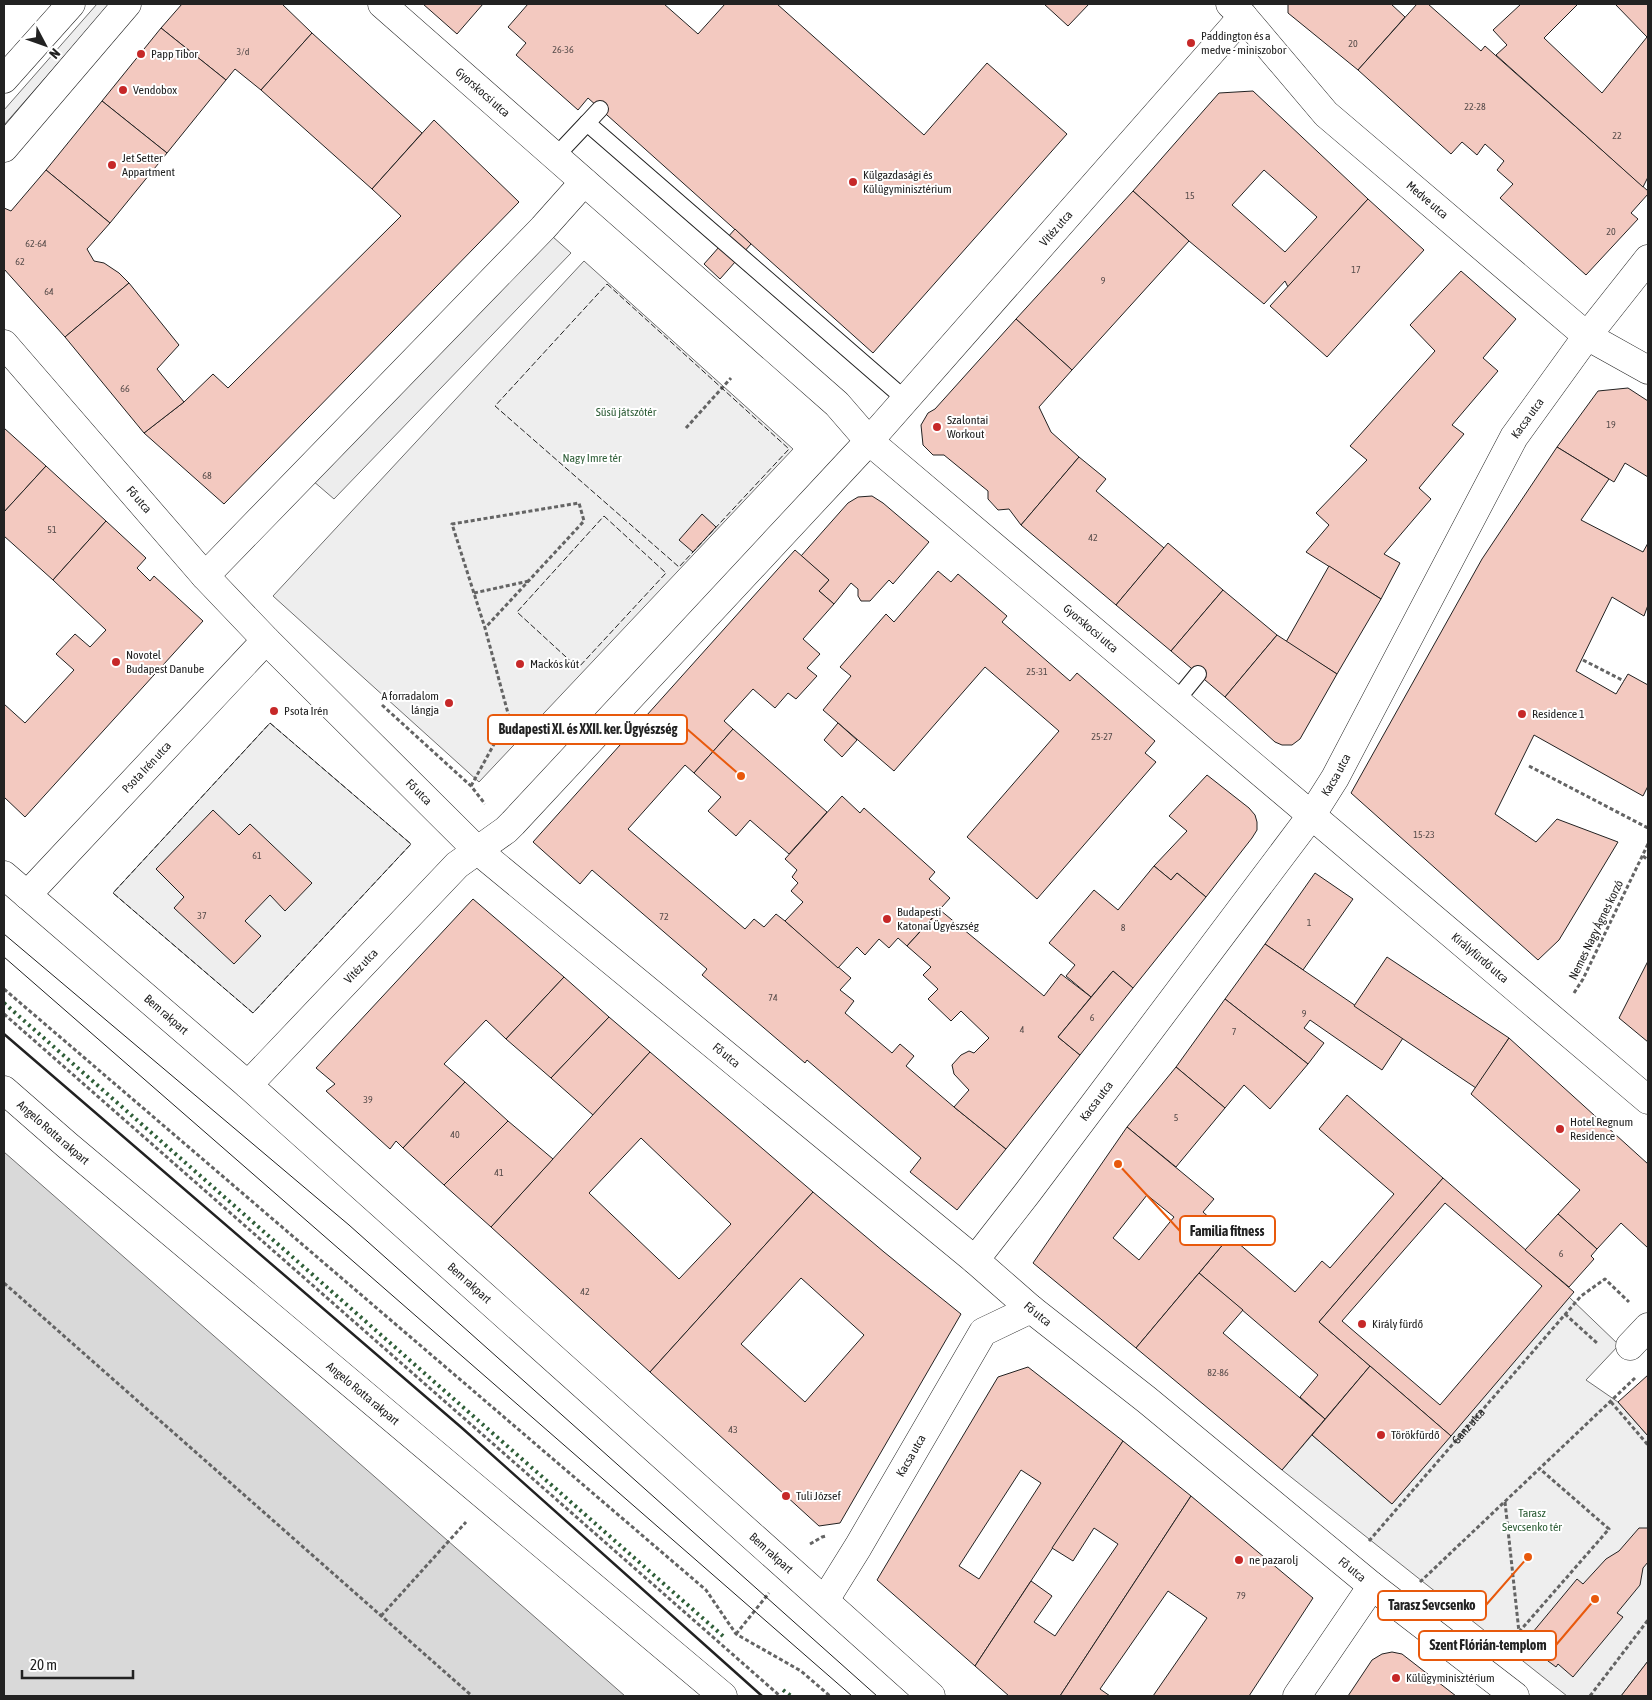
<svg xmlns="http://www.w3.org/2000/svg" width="1652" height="1700" viewBox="0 0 1652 1700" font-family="'Asap Condensed',sans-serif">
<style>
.green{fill:#eee;stroke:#6f6f6f}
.parking{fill:#ededed;stroke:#6f6f6f}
.water{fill:#d9d9d9;stroke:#6f6f6f}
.building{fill:#f3c9c0;stroke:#222;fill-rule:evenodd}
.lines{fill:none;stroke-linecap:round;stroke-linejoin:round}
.service-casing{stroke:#222;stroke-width:18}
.minor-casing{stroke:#222;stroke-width:29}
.tertiary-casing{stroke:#222;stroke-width:29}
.secondary-casing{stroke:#222;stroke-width:29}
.path{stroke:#646464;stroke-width:3;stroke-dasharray:4 2.5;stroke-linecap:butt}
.service{stroke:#fff;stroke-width:16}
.minor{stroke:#fff;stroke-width:28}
.tertiary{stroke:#fff;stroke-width:28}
.secondary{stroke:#fff;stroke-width:28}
.tram{stroke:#222;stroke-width:1}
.hedge{stroke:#2f5e38;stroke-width:4;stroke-dasharray:2.5 4;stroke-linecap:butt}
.fence{stroke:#222;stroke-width:1;stroke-dasharray:6 2.5;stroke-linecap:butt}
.wall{stroke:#222;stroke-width:2.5}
.poi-dot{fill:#c62828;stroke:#fff;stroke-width:2}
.labels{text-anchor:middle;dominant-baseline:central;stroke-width:4;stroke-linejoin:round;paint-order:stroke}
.number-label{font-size:10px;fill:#564c4a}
.poi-label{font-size:12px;fill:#222;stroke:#fff;text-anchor:start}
.street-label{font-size:12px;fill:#222;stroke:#fff}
.park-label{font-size:12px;fill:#2f5e38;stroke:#fff}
.leader{fill:none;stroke:#e8590c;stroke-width:2}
.callout-dot{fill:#e8590c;stroke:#fff;stroke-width:2}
.callout{fill:#fff;stroke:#e8590c;stroke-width:2}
.callout-label{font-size:14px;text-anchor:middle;font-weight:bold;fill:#222}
</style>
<rect width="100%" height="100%" fill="#fff"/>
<g class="green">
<path d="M97,4h13l-106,121v-15z"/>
<path d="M584,261l209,188 -314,333 -206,-186z"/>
<path d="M270,723l141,121 -158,169 -140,-120z"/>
<path d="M1569,1297l50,48 -33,35 32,22 30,34v225l-27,35h-54l-285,-226 30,-35 80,69z"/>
</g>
<path class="parking" d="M543,228l28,25 -237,246 -29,-25z"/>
<path class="water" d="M4,1152l621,544h-621z"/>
<g class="building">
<path d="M182,4h100l30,29 -51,57 -26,-21 -9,11 -65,-52z"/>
<path d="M423,4h60l-26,30z"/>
<path d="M528,4h136l34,30 27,-30h52l147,131 63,-72 80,71 -194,219 -285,-255 -10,12 -62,-55 10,-12 -18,-16z"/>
<path d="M1044,4h45l-21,22z"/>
<path d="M1288,4h103l14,13 -47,53 -70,-57z"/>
<path d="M1417,4h11l53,47 4,-5 163,145v3l-17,19 7,6 -52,56 -86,-77 13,-14 -16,-14 7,-9 -19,-17 -8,11 -15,-13 -11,12 -93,-84z"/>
<path d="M1521,4h57l-34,34 58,55 45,-56 -32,-33h33v173l-5,10 -147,-132 11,-10 -14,-15z"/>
<path d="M161,28l65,52 -59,73 -65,-52z"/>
<path d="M312,33l110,100 -50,56 -111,-99z"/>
<path d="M1253,91l115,108 -80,88 -3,-6 -21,23 -75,-63 -56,-50 86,-98zM1264,170l53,47 -32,35 -53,-47z"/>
<path d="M102,101l65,52 -57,70 -64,-53z"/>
<path d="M434,120l85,82 -295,302 -80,-71 40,-31 29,-28 15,14 173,-172 -29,-27z"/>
<path d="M46,170l64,53 -23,26 7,12 10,2 15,10 10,10 -64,54 -61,-68v-61l7,3z"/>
<path d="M1133,191l56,50 -117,129 -56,-51z"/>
<path d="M1368,199l56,51 -97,107 -57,-51z"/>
<path d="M735,229l16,15 -31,35 -16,-15z"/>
<path d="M1461,271l55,48 -33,39 15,13 -46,54 12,9 -45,54 12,11 -47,55 16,9 -19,36 -75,-47 23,-27 -13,-12 51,-53 -17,-14 85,-95 -25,-26z"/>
<path d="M129,283l50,62 -22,24 27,33 -40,31 -79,-96z"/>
<path d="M1016,319l56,51 -33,37 12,25 28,25 -58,68 -12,-16 -11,1 -10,-11v-8l-44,-36h-11l-10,-10 -2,-20 7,-12 7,-4z"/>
<path d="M1628,388l20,13v76l-23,-14 -11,19 -57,-35 41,-56z"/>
<path d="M4,428l42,38 -42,46z"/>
<path d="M1557,447l52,32 -28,41 62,32 5,-9v62l-4,11 -32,-19 -36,74 40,23 12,-20 20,11v101l-5,10 -109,-61 -39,79 41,28 21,-23 61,23 -59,98 -21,20 -187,-167 131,-234z"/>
<path d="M1079,457l27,22 -10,12 68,57 -48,57 -95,-80z"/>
<path d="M46,466l60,55 -53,59 -49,-44v-24z"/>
<path d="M872,496l11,7 46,39 -36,42 -4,-4 -19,21h-9l-3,-5v-7l-7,-6 -17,21 -15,-13 10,-11 -28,-24 47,-53 10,-6z"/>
<path d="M702,514l14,13 -23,25 -14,-12z"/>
<path d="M106,521l40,37 -9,10 13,13 4,-5 49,45 -178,196 -21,-20v-93l21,19 49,-53 -18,-16 19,-20 15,13 16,-17 -53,-50z"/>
<path d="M1168,543l55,47 -52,61 -55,-46z"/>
<path d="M795,550l34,30 -10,11 15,13 -31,35 17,15 -13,14 10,8 -21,23 -8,-6 -13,15 -22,-19 -29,32 9,8 -39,44 -9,-8 -57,64 117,100 9,-10 10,8 12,-13 9,7 66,57 -11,12 14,11 -9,12 47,40 8,-9 14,12 -8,10 48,41 52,42 -49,61 -47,-38 11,-14 -114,-98 -2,3 -103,-88 5,-6 -115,-99 -12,14 -47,-42z"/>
<path d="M1329,566l52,33 -44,75 -51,-32z"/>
<path d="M938,571l13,11 7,-8 49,42 -5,6 68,59 7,-8 78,68 -10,12 11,9 -119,137 -70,-62 92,-106 -74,-64 -91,104 -71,-61 28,-34 -11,-9 46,-53 8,8z"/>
<path d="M1223,590l54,45 -52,62 -54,-46z"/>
<path d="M1277,635l60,39 -37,65 -8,6h-10l-7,-3 -50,-45z"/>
<path d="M838,723l19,17 -15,17 -18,-17z"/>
<path d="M733,729l94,83 -38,42 -39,-34 -14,16 -28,-25 13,-14 -27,-24z"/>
<path d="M1207,775l42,33 6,7 2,7v8l-5,8 -46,59 -29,-24 -6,7 -17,-14 33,-35 -18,-15z"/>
<path d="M842,796l18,17 4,-5 71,64 -6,7 21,19 -43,48 -9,-8 -9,10 -10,-9 -14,16 -8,-8 -19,21 -53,-47 18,-19 -12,-11 7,-8 -6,-6 5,-7 -12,-11z"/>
<path d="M213,810l26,25 11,-11 62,59 -27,28 -15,-16 -25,26 16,15 -27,28 -60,-56 10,-11 -28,-28z"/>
<path d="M1154,866l17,14 6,-7 29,24 -73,91 -20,-17 -22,26 -25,-21 9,-11 -26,-22 45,-53 24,20z"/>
<path d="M1315,873l38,26 -50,71 -38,-26z"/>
<path d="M473,899l91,78 -58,62 -20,-19 -42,44 21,18 -62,66 -7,-7 -6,8 -64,-58 9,-7 -19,-16z"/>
<path d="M940,910l104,86 17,-22 30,23 -33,40 22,18 -74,94 -52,-42 15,-17 -15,-16 -2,-9 9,-10 8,-4 5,2 15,-15 -28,-27 -10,10 -23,-22 10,-10 -15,-14 8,-8 -24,-21z"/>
<path d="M1265,944l138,94 -21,32 -72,-50 -6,8 20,15 -16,21 -83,-65z"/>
<path d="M1387,957l122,81 -33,50 -122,-82z"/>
<path d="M1648,961v81l-29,-24z"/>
<path d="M1113,971l20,17 -53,67 -22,-18z"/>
<path d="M564,977l45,40 -58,61 -45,-39z"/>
<path d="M1225,999l83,65 -38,45 -26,-24 -19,23 -49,-41z"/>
<path d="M609,1017l41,35 -57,63 -42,-37z"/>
<path d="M1509,1038l139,126v84l-27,-25 -24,26 -39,-35 22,-24 -109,-96z"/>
<path d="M650,1052l163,140 -163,180 -159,-145zM641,1138l90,86 -52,55 -90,-86z"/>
<path d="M1176,1067l49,41 -49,59 -49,-40z"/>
<path d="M465,1082l43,39 -64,64 -41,-37z"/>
<path d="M1347,1095l96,83 -124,144 51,44 -45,53 -25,-22 18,-22 -119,-102 31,-37 65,56 27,-31 8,7 64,-74 -75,-65z"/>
<path d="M508,1121l45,38 -62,68 -47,-42z"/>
<path d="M1127,1127l87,72 -11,13 27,24 -94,112 -103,-85zM1147,1195l27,22 -35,43 -26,-22z"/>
<path d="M1443,1178l131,114 -123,144 -132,-114zM1445,1203l97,83 -102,119 -98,-84z"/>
<path d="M813,1192l71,60 77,62 -121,209 -21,3 -169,-154zM801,1278l63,57 -59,67 -64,-58z"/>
<path d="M1558,1214l39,35 -6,7 3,3 -25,28 -44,-37z"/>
<path d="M1199,1273l44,37 -20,23 102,86 -43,51 -146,-122z"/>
<path d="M1370,1366l81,70 -59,68 -80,-69z"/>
<path d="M1028,1367l95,74 -148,225 -98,-86 121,-203zM1021,1470l20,13 -62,96 -20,-13z"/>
<path d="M1648,1375v61l-30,-34z"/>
<path d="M1123,1441l68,55 -131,200h-51l-34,-30 56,-85 21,15 -18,26 21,14 63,-92 -24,-16 -21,33 -21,-13z"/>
<path d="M1191,1496l122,102 -64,98h-96l54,-78 -39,-27 -68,98 10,7h-50z"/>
<path d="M1639,1528h9v34l-5,6 -3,17 -23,28 6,4 -50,60 -15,-13 -2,3 -8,-6 -8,-7 3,-3 -15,-13 49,-59 6,5 23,-25 13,-8z"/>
<path d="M1392,1652l10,2 54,42h-108l24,-36 10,-6z"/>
<path d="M1648,1661v35h-27z"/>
</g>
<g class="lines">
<g class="service-casing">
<g id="service">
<path d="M587,123l13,-14"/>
<path d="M555,157l32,-34 318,276"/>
<path d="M1176,701l22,-27"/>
</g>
</g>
<g class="minor-casing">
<g id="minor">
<path id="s2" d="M382,4l455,400 32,37 779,659"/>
<path id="s3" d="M1230,4l13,12 83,98 261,222 61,34"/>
<path d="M205,576l338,-348 41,-46"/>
<path id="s4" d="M27,895l239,-255"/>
<path id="s5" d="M248,1085l209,-220 49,-35 7,-7 316,-339 40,-43 374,-425"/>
<path id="s6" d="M975,1260l53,-68 283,-376 24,-38 179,-341 73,-101 61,-77"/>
<path d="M1630,1346l18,-19"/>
<path id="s7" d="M825,1600l33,-53 125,-215 48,-23"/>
<path d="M1297,1696l75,-110"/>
</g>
</g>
<g class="tertiary-casing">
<g id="tertiary">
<path d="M4,79l67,-75"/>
<path d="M4,148l123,-144"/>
<path id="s8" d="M4,344l201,232 61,64 211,210 498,410 56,49 116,91 225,186 143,110"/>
<path id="s9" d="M4,875l244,210 683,611"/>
</g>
</g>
<g class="secondary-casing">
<g id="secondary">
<path id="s10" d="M4,1090l63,55 656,551"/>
</g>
</g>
<g class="path">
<path d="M686,428l45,-50"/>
<path d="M474,593l55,-12"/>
<path d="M1583,660l41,21"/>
<path d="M382,705l89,81 14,18"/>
<path d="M1529,766l119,62"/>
<path d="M471,786l38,-69 -24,-89 -33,-104 127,-21 5,18 -99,107"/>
<path d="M1643,856l5,4"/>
<path d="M4,989l702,601 30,44 65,37 29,25"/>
<path d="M1574,993l9,-14 65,-135"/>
<path d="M4,1014l776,682"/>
<path d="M4,1283l468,413"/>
<path d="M1565,1314l33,30"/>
<path d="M1611,1402l37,43"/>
<path d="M1505,1502l14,130 -14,16"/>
<path id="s1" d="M1369,1541l212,-245 24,-17 24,23"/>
<path d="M810,1544l12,-7 4,-1"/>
<path d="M1420,1582l215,-204"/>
<path d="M381,1616l85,-94"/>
<path d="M1519,1632l90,-103 -69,-60"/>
<path d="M736,1634l33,-41"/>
<path d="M1590,1696l58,-76"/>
</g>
<use href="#service" class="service"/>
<use href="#minor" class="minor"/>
<use href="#tertiary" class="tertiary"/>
<use href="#secondary" class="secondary"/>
<g class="tram">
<path d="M4,934l345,291 528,471"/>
<path d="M4,957l848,739"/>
</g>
<g class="hedge">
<path d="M4,1003l719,633"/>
<path d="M783,1690l8,6"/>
</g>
<g class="fence">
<path d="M607,284l182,165 -110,118 -184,-161z"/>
<path d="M604,516l62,57 -88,95 -61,-56z"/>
<path d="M270,723l141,121 -158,169 -140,-120z"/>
</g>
<path class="wall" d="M4,1034l458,394 300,268"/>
</g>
<g class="poi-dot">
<circle cx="1191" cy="43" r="5"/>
<circle cx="141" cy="54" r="5"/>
<circle cx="123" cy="90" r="5"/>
<circle cx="112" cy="165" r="5"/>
<circle cx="853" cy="182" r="5"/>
<circle cx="937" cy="427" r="5"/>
<circle cx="116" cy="662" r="5"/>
<circle cx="520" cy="664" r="5"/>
<circle cx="449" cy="703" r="5"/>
<circle cx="274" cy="711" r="5"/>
<circle cx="1522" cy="714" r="5"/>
<circle cx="887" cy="919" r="5"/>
<circle cx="1560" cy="1129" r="5"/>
<circle cx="1362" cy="1324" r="5"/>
<circle cx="1381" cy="1435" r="5"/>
<circle cx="786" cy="1496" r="5"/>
<circle cx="1239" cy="1560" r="5"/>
<circle cx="1396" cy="1678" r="5"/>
</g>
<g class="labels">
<g class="number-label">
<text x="1353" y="43">20</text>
<text x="563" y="49">26-36</text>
<text x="243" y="51">3/d</text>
<text x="1475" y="106">22-28</text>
<text x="1617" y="135">22</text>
<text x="1190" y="195">15</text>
<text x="1611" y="231">20</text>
<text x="36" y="243">62-64</text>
<text x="20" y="261">62</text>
<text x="1356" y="269">17</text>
<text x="1103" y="280">9</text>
<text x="49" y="291">64</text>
<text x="125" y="388">66</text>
<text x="1611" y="424">19</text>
<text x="207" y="475">68</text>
<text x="52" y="529">51</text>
<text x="1093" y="537">42</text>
<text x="1037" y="671">25-31</text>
<text x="1102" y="736">25-27</text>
<text x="1424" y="834">15-23</text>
<text x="257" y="855">61</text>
<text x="202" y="915">37</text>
<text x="664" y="916">72</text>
<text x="1309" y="922">1</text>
<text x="1123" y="927">8</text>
<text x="773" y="997">74</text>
<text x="1304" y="1013">9</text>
<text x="1092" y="1017">6</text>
<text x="1022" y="1029">4</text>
<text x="1234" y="1031">7</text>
<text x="368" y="1099">39</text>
<text x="1176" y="1117">5</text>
<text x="455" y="1134">40</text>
<text x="499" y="1172">41</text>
<text x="1561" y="1253">6</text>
<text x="585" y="1291">42</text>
<text x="1218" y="1372">82-86</text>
<text x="733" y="1429">43</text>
<text x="1241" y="1595">79</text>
</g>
<g class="poi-label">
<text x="1201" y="36">Paddington és a<tspan x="1201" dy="14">medve - miniszobor</tspan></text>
<text x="151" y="54">Papp Tibor</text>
<text x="133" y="90">Vendobox</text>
<text x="122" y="158">Jet Setter<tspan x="122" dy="14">Appartment</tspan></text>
<text x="863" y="175">Külgazdasági és<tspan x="863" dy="14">Külügyminisztérium</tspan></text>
<text x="947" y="420">Szalontai<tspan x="947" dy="14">Workout</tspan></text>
<text x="126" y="655">Novotel<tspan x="126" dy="14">Budapest Danube</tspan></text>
<text x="530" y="664">Mackós kút</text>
<text x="439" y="696" text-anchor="end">A forradalom<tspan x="439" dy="14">lángja</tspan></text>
<text x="284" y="711">Psota Irén</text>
<text x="1532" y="714">Residence 1</text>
<text x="897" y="912">Budapesti<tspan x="897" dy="14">Katonai Ügyészség</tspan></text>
<text x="1570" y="1122">Hotel Regnum<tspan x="1570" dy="14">Residence</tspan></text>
<text x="1372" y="1324">Király fürdő</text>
<text x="1391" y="1435">Törökfürdő</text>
<text x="796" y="1496">Tuli József</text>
<text x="1249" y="1560">ne pazarolj</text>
<text x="1406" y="1678">Külügyminisztérium</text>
</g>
<g class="street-label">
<text stroke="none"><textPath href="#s2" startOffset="134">Gyorskocsi utca</textPath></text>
<text stroke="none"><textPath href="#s3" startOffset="279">Medve utca</textPath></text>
<text stroke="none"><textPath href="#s5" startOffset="1179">Vitéz utca</textPath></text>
<text stroke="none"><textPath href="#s6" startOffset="1010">Kacsa utca</textPath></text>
<text stroke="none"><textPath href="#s8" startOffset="206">Fő utca</textPath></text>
<text stroke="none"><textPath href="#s2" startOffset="945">Gyorskocsi utca</textPath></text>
<text stroke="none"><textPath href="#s4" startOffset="175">Psota Irén utca</textPath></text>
<text stroke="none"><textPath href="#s6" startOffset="605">Kacsa utca</textPath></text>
<text stroke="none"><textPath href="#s8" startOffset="611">Fő utca</textPath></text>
<text transform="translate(1596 930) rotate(-64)">Nemes Nagy Ágnes korzó</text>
<text stroke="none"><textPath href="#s2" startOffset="1455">Királyfürdő utca</textPath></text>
<text stroke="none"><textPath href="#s5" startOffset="164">Vitéz utca</textPath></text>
<text stroke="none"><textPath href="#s9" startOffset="214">Bem rakpart</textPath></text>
<text stroke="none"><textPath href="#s8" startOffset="1016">Fő utca</textPath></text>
<text stroke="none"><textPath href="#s6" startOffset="200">Kacsa utca</textPath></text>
<text stroke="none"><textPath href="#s10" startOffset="65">Angelo Rotta rakpart</textPath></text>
<text stroke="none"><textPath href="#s9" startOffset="619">Bem rakpart</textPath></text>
<text stroke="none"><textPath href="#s8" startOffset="1421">Fő utca</textPath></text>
<text stroke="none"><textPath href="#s10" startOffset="470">Angelo Rotta rakpart</textPath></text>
<text stroke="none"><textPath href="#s1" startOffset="152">Ganz utca</textPath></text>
<text stroke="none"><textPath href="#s7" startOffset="168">Kacsa utca</textPath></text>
<text stroke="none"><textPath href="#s9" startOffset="1024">Bem rakpart</textPath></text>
<text stroke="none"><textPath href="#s8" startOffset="1826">Fő utca</textPath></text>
</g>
<g class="park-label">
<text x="626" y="412">Süsü játszótér</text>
<text x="592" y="458">Nagy Imre tér</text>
<text x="1532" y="1513">Tarasz<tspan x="1532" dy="14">Sevcsenko tér</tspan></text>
</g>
</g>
<path class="leader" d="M741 776L687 729M1118 1164L1180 1231M1528 1557L1486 1605M1595 1599L1556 1645"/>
<g class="callout-dot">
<circle cx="741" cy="776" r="5"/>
<circle cx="1118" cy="1164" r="5"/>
<circle cx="1528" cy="1557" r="5"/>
<circle cx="1595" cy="1599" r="5"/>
</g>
<g class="callout">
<rect x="488" y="715" width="199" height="29" rx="5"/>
<rect x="1180" y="1216" width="95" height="29" rx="5"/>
<rect x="1378" y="1591" width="108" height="29" rx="5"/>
<rect x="1419" y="1631" width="137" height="29" rx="5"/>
</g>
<g class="callout-label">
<text x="588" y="734">Budapesti XI. és XXII. ker. Ügyészség</text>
<text x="1227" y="1236">Familia fitness</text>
<text x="1432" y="1610">Tarasz Sevcsenko</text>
<text x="1488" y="1650">Szent Flórián-templom</text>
</g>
<rect width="1652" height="1700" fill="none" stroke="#222222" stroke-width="10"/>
<g transform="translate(45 45) rotate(131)" stroke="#ffffff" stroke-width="4" paint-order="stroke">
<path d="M0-4L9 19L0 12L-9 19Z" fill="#222222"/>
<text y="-8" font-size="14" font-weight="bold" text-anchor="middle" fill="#222222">N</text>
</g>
<path d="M22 1670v8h111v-8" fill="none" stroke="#222222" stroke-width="2.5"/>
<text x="30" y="1670" font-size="15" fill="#222222" stroke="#ffffff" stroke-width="4" paint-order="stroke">20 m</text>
</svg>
